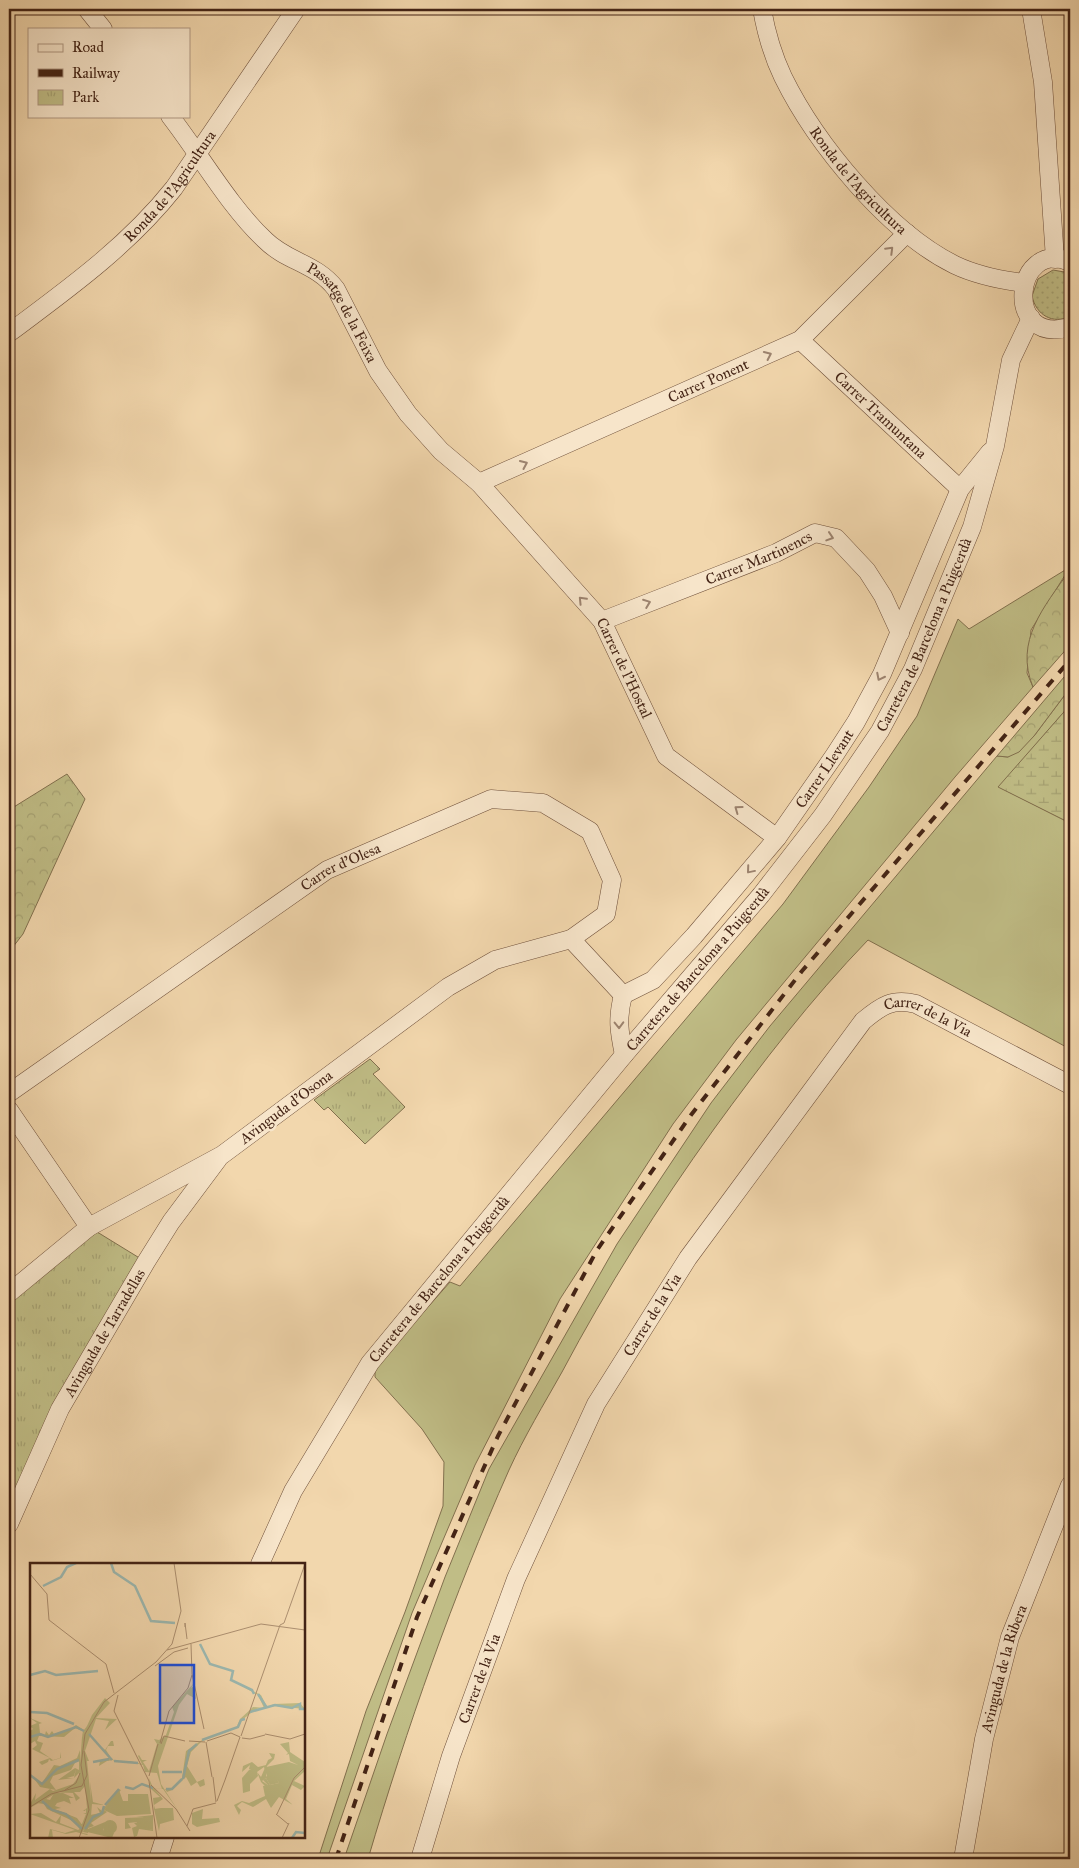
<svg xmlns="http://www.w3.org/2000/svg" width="1079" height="1868" viewBox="0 0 1079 1868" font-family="'IM FELL Great Primer',serif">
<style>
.grass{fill:#c0bd86;stroke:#82704e}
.forest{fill:url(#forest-crowns);stroke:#82704e}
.wetland{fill:url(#wetland-marsh);stroke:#82704e}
.park{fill:url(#park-tufts);stroke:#82704e}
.garden{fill:url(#garden-dots);stroke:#82704e}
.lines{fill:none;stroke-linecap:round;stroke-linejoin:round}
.minor-casing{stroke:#6f503b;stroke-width:19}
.minor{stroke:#f7e5ca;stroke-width:18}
.rail{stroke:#432315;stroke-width:4;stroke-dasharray:9 9;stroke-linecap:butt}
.oneway{stroke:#9d8470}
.labels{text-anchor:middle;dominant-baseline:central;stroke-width:5;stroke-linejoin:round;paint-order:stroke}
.street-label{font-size:15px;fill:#432315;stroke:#f7e5ca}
.inset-river{fill:none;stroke:#9cb8b0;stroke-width:2.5}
.inset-road{fill:none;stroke:#ac8f70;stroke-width:1}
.view{fill:#1d4ed8;fill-opacity:0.15;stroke:#1d4ed8;stroke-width:2.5}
.inset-edge{fill:none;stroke:#432315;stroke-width:2.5}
</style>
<defs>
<pattern id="forest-crowns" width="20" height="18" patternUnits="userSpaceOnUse" patternTransform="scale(1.25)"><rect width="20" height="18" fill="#c0bd86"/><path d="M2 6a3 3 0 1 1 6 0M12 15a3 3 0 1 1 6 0" fill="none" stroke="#a6a273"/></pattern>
<pattern id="wetland-marsh" width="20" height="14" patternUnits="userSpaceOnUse" patternTransform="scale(1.25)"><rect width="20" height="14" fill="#c0bd86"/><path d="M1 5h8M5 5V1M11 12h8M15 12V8" fill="none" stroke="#a6a273"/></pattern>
<pattern id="park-tufts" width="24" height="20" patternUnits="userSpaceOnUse" patternTransform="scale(1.25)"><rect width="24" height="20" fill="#c0bd86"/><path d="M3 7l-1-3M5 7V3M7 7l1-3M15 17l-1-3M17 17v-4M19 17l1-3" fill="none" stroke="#a6a273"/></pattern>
<pattern id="garden-dots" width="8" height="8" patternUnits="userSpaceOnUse" patternTransform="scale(1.25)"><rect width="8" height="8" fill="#c0bd86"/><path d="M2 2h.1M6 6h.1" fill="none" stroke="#a6a273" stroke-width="1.8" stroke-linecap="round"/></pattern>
</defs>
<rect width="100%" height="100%" fill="#f2d7ad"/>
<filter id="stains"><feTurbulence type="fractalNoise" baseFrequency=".004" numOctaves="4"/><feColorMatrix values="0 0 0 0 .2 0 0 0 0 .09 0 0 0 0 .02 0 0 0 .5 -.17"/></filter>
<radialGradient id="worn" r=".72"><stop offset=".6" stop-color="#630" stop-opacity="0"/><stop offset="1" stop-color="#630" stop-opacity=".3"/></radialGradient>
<g class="grass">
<path d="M1070,567l-39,63 -4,43 6,14 -78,90 -219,263 -63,84 -113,175 -85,166 -63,148 -85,246h-9l48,-148 39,-99 38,-106 1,-44 -22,-33 -47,-52v-10l75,-85 10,4 323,-382 86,-117 48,-71 41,-97 11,10z"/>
<path d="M1070,688v17l-71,82 71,36v226l-202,-109c-57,59 -106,123 -154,189 -56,78 -107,158 -152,243 -18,32 -38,65 -53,98 -56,126 -102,257 -141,389h-24l43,-125 58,-157 44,-108 128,-225 94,-141 59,-77 227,-270 11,1 26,-21z"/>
</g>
<g class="forest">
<path d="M1070,570v75l-37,42c-19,-46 11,-80 37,-117z"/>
<path d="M1070,670v18l-36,48 -15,16 -11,5 -11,-1z"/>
<path d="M67,774l18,25 -62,135 -14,18v-142z"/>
</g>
<path class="wetland" d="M1070,705v118l-72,-36z"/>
<g class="park">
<path d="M370,1059l10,10 -7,5 32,33 -40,37 -37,-37 -4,3 -10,-10z"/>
<path d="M89,1227l57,35 -137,262v-231z"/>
</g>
<path class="garden" d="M1053,270l17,3v43c-17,9 -34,-1 -38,-20l6,-17z"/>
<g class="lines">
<g class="minor-casing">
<g id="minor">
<path d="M87,9l16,20"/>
<path id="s1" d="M762,9c4,23 11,47 21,68 33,67 105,155 172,188 21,10 45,15 69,18"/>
<path d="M1031,9l12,73 12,177"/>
<path id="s2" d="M170,116c31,40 59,90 95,124 22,22 51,23 71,49l42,82 30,43 33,37 38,32 123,138 64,135 111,82"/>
<path d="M1070,262c-56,-25 -68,85 0,65"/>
<path id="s3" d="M9,333c59,-44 119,-87 165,-145l122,-179"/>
<path id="s4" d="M800,340l160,149"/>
<path id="s5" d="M479,483l321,-143 107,-107"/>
<path id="s6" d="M602,621l174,-68 39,-20 21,5 31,33 16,25 17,37"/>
<path d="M571,939l52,56"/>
<path id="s7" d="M623,995l30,-15 41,-44 83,-98 57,-82 22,-34 26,-48 78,-185 30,-37"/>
<path d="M623,995c-6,24 -4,36 1,60"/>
<path id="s8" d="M9,1093l318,-223 164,-71 52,4 47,28 22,49 -6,34 -35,25 -76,21 -47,27 -226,168 -133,72 -80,66"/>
<path d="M9,1110l80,117"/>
<path id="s9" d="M9,1524l51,-115 86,-147 25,-40 47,-63"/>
<path id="s10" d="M260,1564l33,-73 77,-128 254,-308 137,-160 62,-80 57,-84 33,-62 59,-142 23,-81 16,-86 20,-42"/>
<path d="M158,1859l7,-22"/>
<path id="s11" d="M420,1859l31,-103 65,-177 80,-175 92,-146 175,-237c18,-15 29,-23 53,-17l154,81"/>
<path id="s12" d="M963,1859l21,-120 26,-102 60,-152"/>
</g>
</g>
<use href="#minor" class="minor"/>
<path class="rail" d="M336,1859l81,-242 81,-181 99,-186 94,-135 111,-144 268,-311"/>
</g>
<defs><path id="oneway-chevron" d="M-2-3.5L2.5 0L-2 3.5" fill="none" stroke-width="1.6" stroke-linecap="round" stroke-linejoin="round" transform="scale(1.25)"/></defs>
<g class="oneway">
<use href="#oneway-chevron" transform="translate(890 250) rotate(-45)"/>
<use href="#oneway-chevron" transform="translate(768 355) rotate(-25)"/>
<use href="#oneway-chevron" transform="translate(524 464) rotate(-24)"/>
<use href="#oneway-chevron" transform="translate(830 537) rotate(18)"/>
<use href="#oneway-chevron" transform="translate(582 600) rotate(-134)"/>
<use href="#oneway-chevron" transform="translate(647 603) rotate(-21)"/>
<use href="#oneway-chevron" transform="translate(880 677) rotate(117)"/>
<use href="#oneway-chevron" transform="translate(738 809) rotate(-144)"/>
<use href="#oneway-chevron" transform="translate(750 870) rotate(130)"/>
<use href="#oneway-chevron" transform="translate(619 1025) rotate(89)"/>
</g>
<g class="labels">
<g class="street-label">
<text stroke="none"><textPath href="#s1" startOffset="200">Ronda de l'Agricultura</textPath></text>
<text stroke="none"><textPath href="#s3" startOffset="219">Ronda de l'Agricultura</textPath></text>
<text stroke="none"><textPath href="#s2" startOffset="266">Passatge de la Feixa</textPath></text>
<text stroke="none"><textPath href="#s5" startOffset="251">Carrer Ponent</textPath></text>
<text stroke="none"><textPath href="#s4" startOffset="110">Carrer Tramuntana</textPath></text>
<text stroke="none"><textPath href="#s6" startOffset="169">Carrer Martinencs</textPath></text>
<text stroke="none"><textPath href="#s10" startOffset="1148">Carretera de Barcelona a Puigcerdà</textPath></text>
<text stroke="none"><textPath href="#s2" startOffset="724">Carrer de l'Hostal</textPath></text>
<text stroke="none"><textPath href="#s7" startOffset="306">Carrer Llevant</textPath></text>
<text stroke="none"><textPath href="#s8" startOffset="402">Carrer d'Olesa</textPath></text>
<text stroke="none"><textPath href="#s10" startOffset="742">Carretera de Barcelona a Puigcerdà</textPath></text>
<text stroke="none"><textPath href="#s11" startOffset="1029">Carrer de la Via</textPath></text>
<text transform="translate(286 1107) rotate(-37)">Avinguda d'Osona</text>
<text stroke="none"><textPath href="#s10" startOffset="338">Carretera de Barcelona a Puigcerdà</textPath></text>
<text stroke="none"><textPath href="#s11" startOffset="594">Carrer de la Via</textPath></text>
<text stroke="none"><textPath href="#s9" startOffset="214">Avinguda de Tarradellas</textPath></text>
<text stroke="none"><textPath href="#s12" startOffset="195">Avinguda de la Ribera</textPath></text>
<text stroke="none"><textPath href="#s11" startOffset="190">Carrer de la Via</textPath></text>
</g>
</g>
<g transform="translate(30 1563)">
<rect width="275" height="275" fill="#f2d7ad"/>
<path d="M164,120l-3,5 3,-2 2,13 -9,-5 -8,11 -21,61 3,18 18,28 -16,-23 -9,-1 9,11 -9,6 1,4h5l-4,2 -2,-2 -1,-11 7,-1 -9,-8 -2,-11 4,10 9,1 -2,-6 -3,-10 -12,-1 -2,-7 -13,-3 -16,-1 -1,-1 -6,1 -8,5 1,-5 10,-2 -8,-12 3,3 6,-9h2l1,5h-6l-2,4 5,8 4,3h15l12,3 -4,-8 1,-1 3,5h5l-4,2 6,9 8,-27 -3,-5 5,1 7,-5 8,-23 -2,-5zM75,135l5,5 -14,15 21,1 -12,11 4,-9 -13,-2 -11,32 4,10h-2l4,40 -1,-19 3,20 11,3 -12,-1 -1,12 -9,17 6,1 -1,1 -11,-3 -10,2 -14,-4 1,8h-5l2,-9 15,4 10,-3 -45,-16 11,-1 15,9 5,-7 -1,8 18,7 5,-3 -4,-2 3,-1 4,-10h-3l3,-1v-4l-1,2h-2l4,-3 -2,-22 -5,6h-6l6,6 -4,3 -3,-8 -15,-1 -28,16v-4l6,-11 -1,7 15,-11 3,2 20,-7 6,-8 3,-39 10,-22zM259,179l1,10 15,10v9l-11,10 11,5 -4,4 -9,-5 -6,14 7,6 -14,-8 -8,11 -5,-9 -13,8 -11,-5 -5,4 4,4 -2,5 -5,-10 8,-4 7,2 16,-7 -2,-10 5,-1 -5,-5 3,-2 4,7 9,-2 -7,-12 -5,5 -3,-9 -7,5 -8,-3 1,-4 -8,7 1,-6 9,-4 6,5 8,-2 2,-5 4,-2 -3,-5 6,1 -1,5 -8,8 23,-5 9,3 -8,-4 -1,-7 -3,1 2,-2 -8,-9zM117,254l6,3v10l-16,-3v-5l-9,1 3,5 -6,1v-11z" fill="#c0bd86"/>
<path d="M210,122l21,10 6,12 7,-3 26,-1 5,6 -30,-3 -19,3 -14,11 -2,4 -3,2 3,-7 13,-12 11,1 -6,-13zM0,155l12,5 -3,1 1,9 5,2 1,-4 3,4 3,-4 2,3 15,-4 7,-5 8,5 4,-5 -6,12 1,-6 -8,-3 -11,9 -25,-1 -2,5 6,2 -3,8 13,9 7,-2 1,-6v6l-10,3 -2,-2 -1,3 -6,3 -3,-3 11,-4 -18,-9 5,-4 -2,-4 -5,3v-13l3,-2 -3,-3 7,-3zM50,187v22l-6,6 2,-9 -2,7 -7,2h7l-16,2 17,-12 4,2v-9h-3l-5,9 -18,6 -3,6 6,8 -16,-3 -7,-10 9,6 12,-18 6,1 17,-8zM237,200l-1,14 6,-9 7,15 -9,2 -4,-7 -4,3 6,4 -2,2 -5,-5 -4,-10 4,5zM88,226l3,1 -17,20 3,2 -16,11 3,3 -6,2v5l-5,-1 7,-17 10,-2 -3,-6 5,4zM41,229l-8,1 11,5h-5l2,6 -7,-3 -7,2 -2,3 6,2 -6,1 22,9 6,8 -2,5 -6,-9 -28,-13 -3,-5 -7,-1 15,-8 -6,4 4,1 4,-7zM131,245h12l1,12 -14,4 -1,7 -5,-22zM123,252v16l-14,-2 -2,7 -3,1 -2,-9 5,-2 -3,-3 5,-1 -1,4 15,4v-6l-7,-3 1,5 -4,-9h-7zM73 264a7 7 0 1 1 14 0a7 7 0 1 1-14 0Z" fill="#c0bd86"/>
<path d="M175,175l-14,14 -4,14 10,16 7,-3 1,6 -5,2 -3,-5 -6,4 -5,-9 -14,13 -5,2 -2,-3 7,-1 10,-10 4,-27zM226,205l2,8 -8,8v7l-7,2 -1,-15 7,-8zM89,227l4,11h5v-7h20l3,20 -34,2 -13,-6zM173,246l-1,10 17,-1 1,4 -23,5 -5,-3v-11zM75,259l-2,8 11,3 -2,5 -29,-7z" fill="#c0bd86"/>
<path class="inset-river" d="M81,0l3,9 21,14 16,35 24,2M13,23l18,-9 6,-10 9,-4M170,81l10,20 23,7 -2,9 21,10 2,4M0,112l15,-4 11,4 42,-4M228,131l9,14M0,149l17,1 27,11M220,149l25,-7 17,3 8,-4v5h5M59,171l23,26M0,174l10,-3 8,3 28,-10 8,4M172,177l36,-13 3,-7 4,-1M84,198l24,2M63,199l16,-3M132,209h20M0,212l12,9 15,-15 22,-9M153,216l6,-28 8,-7M95,224l8,2 9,-5 11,4M136,226h6l10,-10M12,238l10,9 14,4 16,15M75,242l14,-16M55,266l8,-12 9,-4 2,-7M262,275l4,-6 9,1"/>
<path class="inset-road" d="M0,11l17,20 2,26 57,44 8,29M254,60l21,-59M155,64v-4l2,16M161,81l1,30 12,55M137,87l94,-26 44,6M125,103l19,-14 14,-4M88,132l-4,16 35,70 8,57M235,171l25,5 15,-5M211,173l39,-111 4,-2M212,175l8,1 15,-4M159,178l16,1M177,178l24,-8 9,4M176,179l6,35M130,180l9,-32 19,-23 4,-13M131,181l3,-8 21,5M119,213l9,-32M183,214l3,25M195,217l15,-43M121,222l25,24 14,22M35,227l11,-7 4,-10M187,238l8,-21M0,244l21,-13 31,-8 5,-11 -3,-24M246,251l12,10M247,251l17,-36 11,-11M157,263l6,-17 23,-6M49,275l10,-28 -8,-45 4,-31 19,-32 52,-40 16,-18 9,-33 -7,-48M252,275l7,-15"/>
<path class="view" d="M130,102h34v58h-34z"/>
<rect width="275" height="275" class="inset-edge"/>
</g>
<rect width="1079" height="1868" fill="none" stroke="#f2d7ad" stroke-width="30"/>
<rect x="10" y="10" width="1059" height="1848" fill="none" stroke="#432315" stroke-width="2.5"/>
<rect x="15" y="15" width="1049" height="1838" fill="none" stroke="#432315"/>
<rect x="28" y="28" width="162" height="90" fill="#f7e5ca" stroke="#af9782"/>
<rect x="38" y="44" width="25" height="8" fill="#f7e5ca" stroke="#af9782"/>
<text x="72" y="52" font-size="15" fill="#432315">Road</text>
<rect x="38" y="69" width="25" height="8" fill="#432315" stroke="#af9782"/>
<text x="72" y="78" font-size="15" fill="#432315">Railway</text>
<rect x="38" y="90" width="25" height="15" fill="url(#park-tufts)" stroke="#af9782"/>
<text x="72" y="102" font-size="15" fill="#432315">Park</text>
<rect width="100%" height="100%" filter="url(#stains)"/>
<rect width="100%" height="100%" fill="url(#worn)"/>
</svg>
